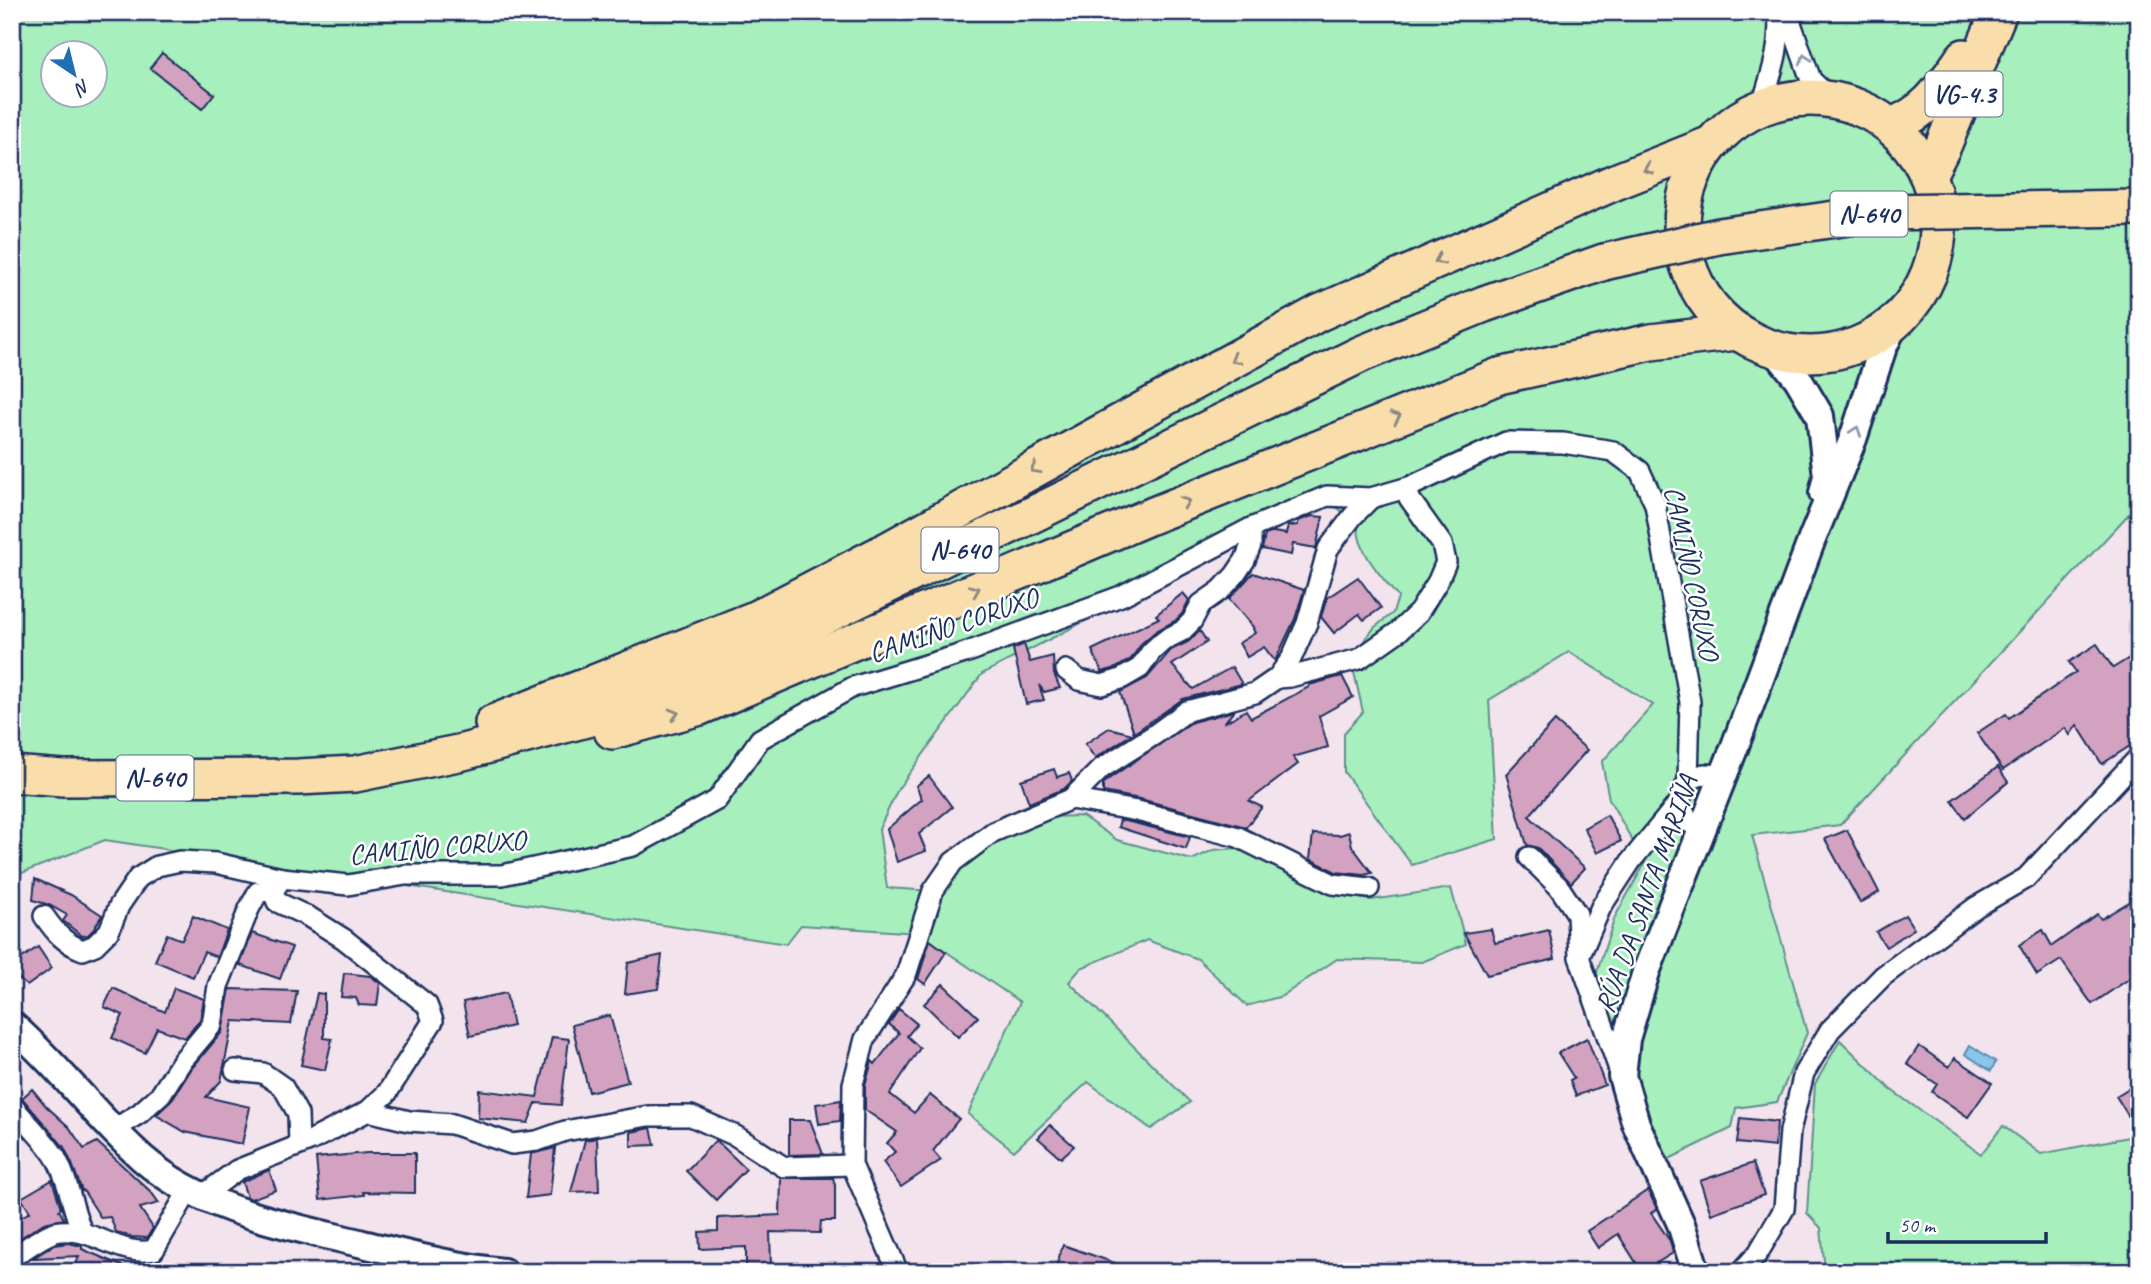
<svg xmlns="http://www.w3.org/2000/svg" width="2151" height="1284" viewBox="0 0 2151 1284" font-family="Caveat,sans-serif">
	<rect width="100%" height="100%" fill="#f2e3ec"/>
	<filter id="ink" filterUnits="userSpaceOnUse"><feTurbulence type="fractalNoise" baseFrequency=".0143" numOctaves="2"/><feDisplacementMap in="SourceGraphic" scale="14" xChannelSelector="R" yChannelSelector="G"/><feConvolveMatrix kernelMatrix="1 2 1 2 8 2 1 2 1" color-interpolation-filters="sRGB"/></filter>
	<g filter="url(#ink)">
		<g fill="#a7efbd" stroke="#618f8e" stroke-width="2" fill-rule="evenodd">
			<path d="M12,12H2139V503L1840,825L1752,835L1807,1033L1777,1102L1736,1108L1732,1128L1655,1166L1591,990L1615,917L1645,863L1609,799L1602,762L1653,705L1569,652L1489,700L1497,839L1412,865L1344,772V733L1363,712L1354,672L1366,638L1375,627L1393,613L1398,597C1382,577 1356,550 1358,524L1325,498L982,674L898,789L879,829L887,888L933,891L991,845L1048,817L1082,816L1117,840L1192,860L1213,850L1238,848L1332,894L1371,900L1451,888L1466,944L1422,962L1337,959L1282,996L1247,1006L1198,959L1147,940L1081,968L1069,982L1190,1102L1151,1129L1088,1082L1014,1151L968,1114L1020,1002L919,933L801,925L786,944L105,840L12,877ZM52,52H94V94H52Z"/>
			<path d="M1840,1040L1890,1089L1981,1154L2003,1126L2041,1154L2139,1135V1272H1825L1821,1228L1807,1213L1815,1084Z"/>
		</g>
		<path fill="#8ac6ea" stroke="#5e8ab2" stroke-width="2" d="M1970,1045L1996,1062L1991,1071L1965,1054Z"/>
		<g fill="#d2a2c0" stroke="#1b2f5e" stroke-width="2">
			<path d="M162,53L214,94L202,109L150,68Z"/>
			<path d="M1312,516L1323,517L1316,548L1293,544L1291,555L1262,549L1265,535L1274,532L1286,534L1288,526L1298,525V521Z"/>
			<path d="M1253,573L1304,590L1295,619L1275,661L1264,647L1247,657L1239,643L1255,633L1253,629L1254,628L1229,599Z"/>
			<path d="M1358,577L1381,608L1364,620L1359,614L1334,633L1321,617L1327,598Z"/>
			<path d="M1183,593L1189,600L1182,614L1175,621L1156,631L1142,643L1131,659L1116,668L1102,672L1092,650L1159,618L1156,615Z"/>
			<path d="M1200,631L1207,642L1172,665L1193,689L1232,667L1242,684L1183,699L1134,733L1120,692L1147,678L1171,650L1188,642Z"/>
			<path d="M1024,644L1030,662L1053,656L1054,674L1060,688L1044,692L1039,685L1044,700L1026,704L1013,649Z"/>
			<path d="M2097,644L2113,668L2139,652V740L2102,764L2077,725L2070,735L2065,728L2003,770L1977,733L2006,714L2009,718L2076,672L2069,662Z"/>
			<path d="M1342,676L1353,697L1319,716L1328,747L1293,757L1298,764L1249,801L1262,807L1246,827L1140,799L1103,792V784L1110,778L1192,722L1234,711L1224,723L1246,710L1251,718L1309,687V685Z"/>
			<path d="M1555,721L1587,750L1529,816L1585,868L1571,883L1538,848L1527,845L1506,774Z"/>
			<path d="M1109,728L1132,734L1095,758L1085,744Z"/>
			<path d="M1998,767L2008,782L1965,818L1952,800Z"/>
			<path d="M1054,769L1057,777L1069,773L1072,781L1064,789L1029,803L1021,780Z"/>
			<path d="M929,776L952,807L919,834L926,851L897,862L887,829L922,799L916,786Z"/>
			<path d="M1607,815L1621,841L1597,853L1584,828Z"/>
			<path d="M1120,820L1134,823L1190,837L1186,849L1118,827Z"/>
			<path d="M1847,830L1879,892L1860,903L1825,839Z"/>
			<path d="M1349,832L1352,846L1372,873L1364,875L1336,872L1310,859L1313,834L1340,835Z"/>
			<path d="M35,879L71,895L102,915L94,929L88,935L82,936L63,921L67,915L49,905L33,900Z"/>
			<path d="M2139,896V972L2092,1004L2061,960L2037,975L2019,945L2043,930L2052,946L2097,914L2101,919Z"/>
			<path d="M1905,915L1914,929L1886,947L1876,932Z"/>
			<path d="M193,916L227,930L217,957L204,952L193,977L155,961L167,934L182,940Z"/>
			<path d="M1491,929L1495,943L1549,930L1555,959L1487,975L1464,933Z"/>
			<path d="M252,933L292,947L280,979L240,965Z"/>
			<path d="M930,940L946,952L925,984L918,979Z"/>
			<path d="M38,947L52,968L27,986L12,973V965Z"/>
			<path d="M662,955L658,989L625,994L628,963Z"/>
			<path d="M344,973L370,976L380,983L377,1006L359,1005L356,998L341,997Z"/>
			<path d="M943,984L978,1017L958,1037L924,1004Z"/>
			<path d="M113,988L165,1012L174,988L204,999L200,1020L185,1038L157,1028L145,1053L112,1038L123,1015L104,1007Z"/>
			<path d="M230,989L297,991L291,1024L233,1021L221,1081L206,1097L250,1107L242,1144L185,1132L156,1115L171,1101L192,1068L222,1032Z"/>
			<path d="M317,993L324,994V1038L332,1039L325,1070L301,1065Z"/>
			<path d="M506,993L513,1026L470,1036L463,1002Z"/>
			<path d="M899,1009L917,1024L907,1036L920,1048L890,1094L914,1113L930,1095L959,1119L933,1151L941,1160L901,1187L883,1162L895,1152L887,1143L897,1132L865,1110V1086L872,1061L875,1064L899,1033L889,1024Z"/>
			<path d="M610,1015L628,1082L589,1092L572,1025Z"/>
			<path d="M552,1037L569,1039L561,1105L536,1103L528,1123L478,1118L479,1090L537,1097Z"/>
			<path d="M1587,1038L1605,1085L1576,1096L1570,1080L1574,1078L1558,1053Z"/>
			<path d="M1919,1046L1949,1067L1955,1058L1992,1083L1968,1117L1932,1092L1937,1084L1907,1064Z"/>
			<path d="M2139,1082V1133L2116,1096Z"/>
			<path d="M32,1089L46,1106L69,1127L84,1149L97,1142L151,1192L159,1203L140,1208L153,1228L147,1238L132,1237L116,1232L110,1217L101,1218L83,1190L82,1191L72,1164L64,1147L22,1098Z"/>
			<path d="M841,1100L840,1121L819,1124L816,1104Z"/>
			<path d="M1740,1118L1777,1122L1775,1147L1737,1143Z"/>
			<path d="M789,1120H810L823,1154L789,1155Z"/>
			<path d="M1050,1125L1074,1146L1061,1158L1038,1138Z"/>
			<path d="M651,1128L655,1145L631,1146V1132Z"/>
			<path d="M597,1138L599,1191L571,1192L585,1140Z"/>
			<path d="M716,1140L746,1169L716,1200L686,1171Z"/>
			<path d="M555,1148L550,1195L526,1198L531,1154Z"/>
			<path d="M367,1153H415V1193L363,1192L364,1195L320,1200L316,1158Z"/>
			<path d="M1753,1163L1764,1195L1711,1214L1700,1181Z"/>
			<path d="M269,1170L276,1190L251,1199L247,1197L242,1182Z"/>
			<path d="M781,1178H833L835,1185V1221H821L820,1233L770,1232L771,1266L746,1268V1247L700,1249L699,1232L718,1231V1218L780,1215Z"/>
			<path d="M52,1180L61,1208L59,1210L64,1219L44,1223L14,1242L12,1222L30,1212L21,1198Z"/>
			<path d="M1648,1190L1657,1209L1651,1213L1670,1241L1673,1253L1642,1272L1618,1234L1598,1248L1587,1231Z"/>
			<path d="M68,1243L82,1246V1249L136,1272H73L79,1256L33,1258L54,1245Z"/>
			<path d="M1063,1245L1132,1269V1272H1054Z"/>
		</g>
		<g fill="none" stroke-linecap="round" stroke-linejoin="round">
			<g stroke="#1b2f5e" stroke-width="24">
				<g id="street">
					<path d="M1787,12L1811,80L1832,100"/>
					<path d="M1761,108C1771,74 1782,48 1778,12"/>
					<path d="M1066,670L1079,680L1102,685L1121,679L1140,668L1151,652L1164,640L1182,631L1192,621L1201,604L1221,590L1235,575L1245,560L1251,545V528"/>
					<path d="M1277,678L1290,677L1359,659L1399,631L1419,612L1438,581L1446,562L1442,544L1409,498V487"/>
					<path d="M1071,799L1102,768L1154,735L1187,711L1255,693L1277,678L1291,659L1307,623L1328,549L1353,516L1371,498"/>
					<path d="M1703,830L1690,823L1679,802L1688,780L1704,774L1724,775"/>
					<path d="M1529,857L1559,887L1577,914L1579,957L1620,1072"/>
					<path d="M44,916C55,932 64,943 83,950L95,945L109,931L119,906L138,878L157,866L180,861L216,863L282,878L348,885L405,875H502L633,846L717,800L760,739L853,687L965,653L1121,596L1251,528L1327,496L1371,498L1409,487L1506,442L1563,443L1613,451L1640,471L1655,504L1690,702L1688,780"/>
					<path d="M1581,953L1601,907L1631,861L1679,802"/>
					<path d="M235,1070L263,1073L283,1087L298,1114L299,1145"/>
					<path d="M12,1105C24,1121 49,1144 57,1160C69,1182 72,1208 82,1232"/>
					<path d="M368,1111L409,1121L452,1124L512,1144L537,1141L565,1131L648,1116H691L736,1136L784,1167L852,1165"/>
					<path d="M113,1130L140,1113L161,1094L182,1061L212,1025L218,986L249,909L258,892L273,891"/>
					<path d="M202,1196L237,1170L312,1140L368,1111L387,1093L433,1021L427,1005L344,939L309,917L277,902L273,891L282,878"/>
					<path d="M12,1257C25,1250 41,1236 55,1232C90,1224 120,1258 154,1250L189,1190"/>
					<path d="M898,1272L852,1165L853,1084L865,1039L906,975L933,891L953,862L993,832L1071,799L1137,811L1238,837L1333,884L1369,888"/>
					<path d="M1741,1272L1758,1253L1784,1209L1790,1131L1804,1073L1830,1030L1883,976L1976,907L2026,878L2139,757"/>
				</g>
			</g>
			<g stroke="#1b2f5e" stroke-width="32">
				<g id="secondary">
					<path d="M1774,349L1798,379L1820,416L1827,476L1823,493"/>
					<path d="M12,1025C59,1066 96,1117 142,1158C203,1211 287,1225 363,1244C409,1255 455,1267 503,1272"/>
					<path d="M1696,1272L1681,1224L1636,1124L1622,1076L1626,1039L1646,972L1735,746L1812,539L1853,439L1883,347L1895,323"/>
				</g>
			</g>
			<g stroke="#1b2f5e" stroke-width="40">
				<g id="highway">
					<circle cx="1810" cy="226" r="128"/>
					<path d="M1891,126C1928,112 1942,88 1964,57"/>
					<path d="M1928,175L1943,146L1999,12"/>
					<path d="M493,723L755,619L884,552L1319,313L1615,182L1711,144"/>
					<path d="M612,731L700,707L1146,518L1499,376L1651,342L1737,332"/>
					<path d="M12,774L63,778L298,777L355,774L463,752L605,714L745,655L1361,354L1484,304L1604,262"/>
				</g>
			</g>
			<use href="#street" stroke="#fff" stroke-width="19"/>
			<use href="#secondary" stroke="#fff" stroke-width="26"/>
			<use href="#highway" stroke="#f9deab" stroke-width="35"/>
			<g stroke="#1b2f5e" stroke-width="40" stroke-linecap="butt">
				<path id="highway-bridge" d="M1604,262L1719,236L1883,212L2139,208"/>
			</g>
			<use href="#highway-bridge" stroke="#f9deab" stroke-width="35"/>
		</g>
		<defs><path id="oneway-chevron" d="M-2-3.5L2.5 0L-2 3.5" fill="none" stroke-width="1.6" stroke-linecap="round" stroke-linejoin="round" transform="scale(1.75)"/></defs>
		<g stroke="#8d97ae">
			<use href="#oneway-chevron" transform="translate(1805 59) rotate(-109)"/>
			<use href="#oneway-chevron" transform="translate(1856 431) rotate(-71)"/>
		</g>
		<g stroke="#8a8684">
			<use href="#oneway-chevron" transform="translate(1648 169) rotate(159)"/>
			<use href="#oneway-chevron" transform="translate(1439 260) rotate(156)"/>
			<use href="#oneway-chevron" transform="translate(1235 359) rotate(151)"/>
			<use href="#oneway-chevron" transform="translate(1396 417) rotate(-22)"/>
			<use href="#oneway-chevron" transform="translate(1035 469) rotate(151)"/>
			<use href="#oneway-chevron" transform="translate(1185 502) rotate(-22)"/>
			<use href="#oneway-chevron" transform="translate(975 590) rotate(-23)"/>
			<use href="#oneway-chevron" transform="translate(674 714) rotate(-15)"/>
		</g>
	</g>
	<g text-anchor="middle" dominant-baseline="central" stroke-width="5" stroke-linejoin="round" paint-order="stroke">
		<g fill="#fff" stroke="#5f6d8e" stroke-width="2">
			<rect x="1925.5" y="71.5" width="77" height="45" rx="5"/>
			<rect x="1830.5" y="191.5" width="77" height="45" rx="5"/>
			<rect x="921.5" y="527.5" width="77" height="45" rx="5"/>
			<rect x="116.5" y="755.5" width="77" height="45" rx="5"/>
		</g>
		<g font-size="26" font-weight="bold" fill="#1b2f5e">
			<text x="1964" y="94">VG-4.3</text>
			<text x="1869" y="214">N-640</text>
			<text x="960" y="550">N-640</text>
			<text x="155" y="778">N-640</text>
		</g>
		<g font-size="28" fill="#1b2f5e" stroke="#fff">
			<text transform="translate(1692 573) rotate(78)">CAMIÑO CORUXO</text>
			<text transform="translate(953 625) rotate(-19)">CAMIÑO CORUXO</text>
			<text transform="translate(437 847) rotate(-5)">CAMIÑO CORUXO</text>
			<text transform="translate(1646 894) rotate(-70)">RÚA DA SANTA MARIÑA</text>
		</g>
	</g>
	<rect width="2151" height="1284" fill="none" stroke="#fff" stroke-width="42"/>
	<rect x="21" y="21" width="2109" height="1242" fill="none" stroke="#1b2f5e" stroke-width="2.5" filter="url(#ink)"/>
	<g transform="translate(74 74) rotate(145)"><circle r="33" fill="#ffffff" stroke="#a4acbf" stroke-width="2"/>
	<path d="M0-5L12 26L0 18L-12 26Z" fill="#1f6fb2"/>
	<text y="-10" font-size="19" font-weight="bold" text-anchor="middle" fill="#1b2f5e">N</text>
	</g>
	<path d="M1888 1232v10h158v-10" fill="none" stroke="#1b2f5e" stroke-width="3.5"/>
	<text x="1899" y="1232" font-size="21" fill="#1b2f5e" stroke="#ffffff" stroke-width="5" paint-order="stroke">50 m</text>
</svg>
